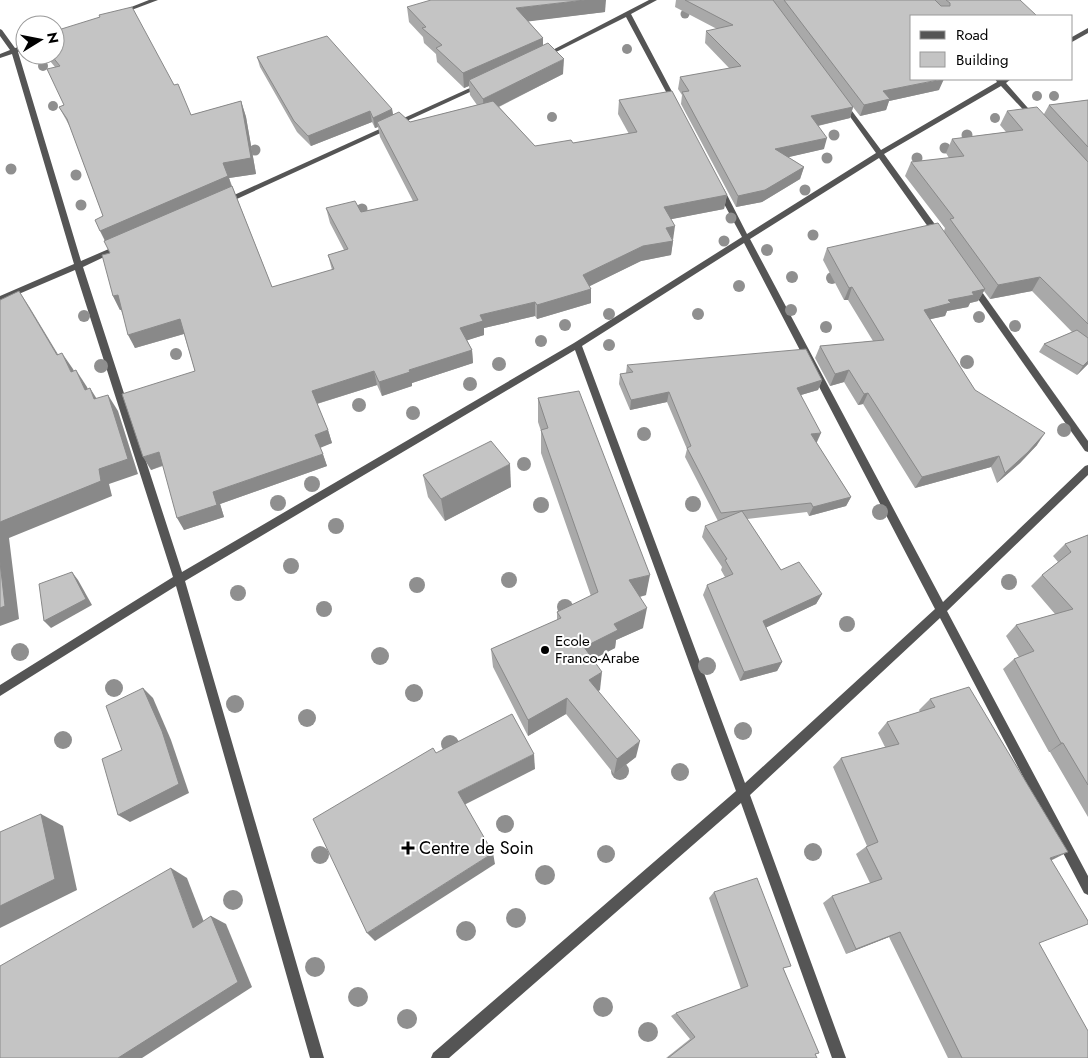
<svg xmlns="http://www.w3.org/2000/svg" width="1088" height="1058" viewBox="0 0 1088 1058" font-family="Jost,sans-serif">
	<rect width="100%" height="100%" fill="#fff"/>
	<g fill="none" stroke-linecap="round" stroke-linejoin="round">
		<g fill="#555" fill-rule="evenodd">
			<path d="M149,0H158L121,14L116,13Z"/>
			<path d="M649,0H657L631,14L678,103L677,104L672,103L626,17L546,57L541,56Z"/>
			<path d="M1088,28V33L1072,42V37Z"/>
			<path d="M0,29L2,30L15,48L25,45V49L18,52L81,261L118,245H124L125,247L83,267L182,572L574,343L742,237L716,189L717,187H720L724,189L747,234L876,153L841,104L842,103H846L881,150L997,82L995,79H1011L1006,83L1035,116V118H1031L1001,86L884,154L942,234V238H936L879,158L750,239L943,602L1085,466L1088,465V475L947,611L1088,876V895L1084,893L940,618L750,795L846,1058H832L741,803L449,1058H431L433,1053L736,791L575,350L185,581L324,1058H310L176,586L0,696V685L173,577L75,270L0,302V296L74,264L12,54L0,58V54L10,50L0,36ZM744,243L935,609L745,783L582,346Z"/>
			<path d="M481,83L483,84V86L228,203H225L221,201Z"/>
			<path d="M974,284L977,285L1088,441V452L1085,451L971,289V285Z"/>
		</g>
	</g>
	<g fill="#8f8f8f">
		<circle cx="685" cy="14" r="4.5"/>
		<circle cx="627" cy="49" r="5"/>
		<circle cx="43" cy="66" r="5"/>
		<circle cx="1037" cy="96" r="5"/>
		<circle cx="1054" cy="96" r="5"/>
		<circle cx="53" cy="106" r="5"/>
		<circle cx="552" cy="117" r="5"/>
		<circle cx="995" cy="118" r="5"/>
		<circle cx="834" cy="135" r="5.5"/>
		<circle cx="967" cy="135" r="5.5"/>
		<circle cx="945" cy="148" r="5.5"/>
		<circle cx="255" cy="150" r="5.5"/>
		<circle cx="827" cy="158" r="5.5"/>
		<circle cx="917" cy="158" r="5.5"/>
		<circle cx="11" cy="169" r="5.5"/>
		<circle cx="76" cy="175" r="5.5"/>
		<circle cx="805" cy="190" r="5.5"/>
		<circle cx="81" cy="205" r="5.5"/>
		<circle cx="362" cy="209" r="5.5"/>
		<circle cx="731" cy="218" r="5.5"/>
		<circle cx="813" cy="235" r="5.5"/>
		<circle cx="724" cy="241" r="5.5"/>
		<circle cx="767" cy="250" r="6"/>
		<circle cx="792" cy="277" r="6"/>
		<circle cx="832" cy="278" r="6"/>
		<circle cx="739" cy="286" r="6"/>
		<circle cx="791" cy="310" r="6"/>
		<circle cx="609" cy="314" r="6"/>
		<circle cx="698" cy="314" r="6"/>
		<circle cx="84" cy="316" r="6"/>
		<circle cx="979" cy="317" r="6"/>
		<circle cx="565" cy="325" r="6"/>
		<circle cx="1015" cy="326" r="6"/>
		<circle cx="826" cy="327" r="6"/>
		<circle cx="541" cy="341" r="6"/>
		<circle cx="609" cy="345" r="6"/>
		<circle cx="176" cy="354" r="6"/>
		<circle cx="967" cy="362" r="7"/>
		<circle cx="499" cy="364" r="7"/>
		<circle cx="101" cy="366" r="7"/>
		<circle cx="470" cy="384" r="7"/>
		<circle cx="359" cy="405" r="7"/>
		<circle cx="413" cy="413" r="7"/>
		<circle cx="1064" cy="430" r="7"/>
		<circle cx="644" cy="434" r="7"/>
		<circle cx="524" cy="464" r="7"/>
		<circle cx="312" cy="484" r="8"/>
		<circle cx="278" cy="503" r="8"/>
		<circle cx="693" cy="504" r="8"/>
		<circle cx="541" cy="505" r="8"/>
		<circle cx="880" cy="512" r="8"/>
		<circle cx="336" cy="526" r="8"/>
		<circle cx="291" cy="566" r="8"/>
		<circle cx="509" cy="580" r="8"/>
		<circle cx="1009" cy="582" r="8"/>
		<circle cx="417" cy="585" r="8"/>
		<circle cx="238" cy="593" r="8"/>
		<circle cx="565" cy="607" r="8"/>
		<circle cx="324" cy="609" r="8"/>
		<circle cx="847" cy="624" r="8"/>
		<circle cx="20" cy="652" r="9"/>
		<circle cx="380" cy="656" r="9"/>
		<circle cx="707" cy="666" r="9"/>
		<circle cx="114" cy="688" r="9"/>
		<circle cx="414" cy="693" r="9"/>
		<circle cx="235" cy="704" r="9"/>
		<circle cx="307" cy="718" r="9"/>
		<circle cx="743" cy="731" r="9"/>
		<circle cx="63" cy="740" r="9"/>
		<circle cx="450" cy="744" r="9"/>
		<circle cx="620" cy="771" r="9"/>
		<circle cx="680" cy="772" r="9"/>
		<circle cx="505" cy="824" r="9"/>
		<circle cx="813" cy="852" r="9"/>
		<circle cx="606" cy="854" r="9"/>
		<circle cx="320" cy="855" r="9"/>
		<circle cx="545" cy="875" r="10"/>
		<circle cx="233" cy="900" r="10"/>
		<circle cx="516" cy="918" r="10"/>
		<circle cx="466" cy="931" r="10"/>
		<circle cx="315" cy="967" r="10"/>
		<circle cx="358" cy="997" r="10"/>
		<circle cx="603" cy="1007" r="10"/>
		<circle cx="407" cy="1019" r="10"/>
		<circle cx="648" cy="1032" r="10"/>
	</g>
	<g fill="#a9a9a9">
		<path d="M676,0H1020L912,16V79L939,90L889,101L886,110L860,116L853,107L850,118L818,126L824,149L788,157L804,167L800,179L762,202L736,207L681,104L682,95L678,89L680,77L730,69L705,43L706,31L717,29L675,7Z"/>
		<path d="M407,7L605,12L528,21L543,38V45L563,74L499,107L535,146L573,143L629,134L618,114L619,100L727,195L724,209L671,219L673,241L671,255L641,261L589,286L591,303L537,319L535,316L484,328V335L467,340L472,350L473,363L412,383V386L382,396L377,385L317,404L328,430L332,443L320,447L327,466L220,504L224,517L184,530L163,466L151,470L195,371L184,334L135,348L121,310H120L113,296L110,253L105,241L103,216L70,127L59,107L64,105L55,67L45,55H55L191,115L241,101L246,117L256,174L229,178L272,287L332,270L328,255L344,250L330,223L326,208L361,212L413,201L380,137L378,127L375,128L372,122L311,146L297,132L260,67L257,57L392,109L393,115L410,122L477,105L470,95L469,86L464,88L437,62L436,54L424,43L423,37L409,22Z"/>
		<path d="M1088,100V364L1077,375L1039,352L1044,344L1072,332L1032,291L990,299L984,291L978,301L970,303L968,307L947,311L945,316L930,319L975,390L1037,445L1020,463L997,483L991,467L915,488L863,404L858,405L844,382L830,386L815,358L820,346L873,341L848,300H844L823,260L827,248L944,231L945,228L905,176L911,162L949,158L946,153L952,139L1006,132L1000,125L1007,111L1044,114L1049,105Z"/>
		<path d="M627,365L822,380L818,390L801,395L817,442H816L851,497L846,506L809,516L807,512L747,519L781,570L822,594L816,604L766,627L782,662L777,671L740,681L703,595L707,585L725,577L721,570L722,567L702,537L705,526L718,521L685,457L687,449L667,402L630,410L619,384L620,374L626,373Z"/>
		<path d="M538,398L646,595L640,597L643,628L616,640L615,648L593,659L600,690L598,691L636,757L614,774L566,714L528,736L493,667L491,649L557,620V612L591,596L541,453V431L538,422Z"/>
		<path d="M423,475L511,487L445,521L428,497Z"/>
		<path d="M1088,535V817L1050,752H1049L1003,669L1014,659L1019,657L1006,636L1016,625L1055,614L1031,586L1042,575L1058,562L1053,556L1065,544Z"/>
		<path d="M930,699L1051,860L1039,943L1088,1058H948L889,937L846,954L823,903L832,896L870,883L856,854L867,846L833,767L841,758L885,747L878,733L887,722L920,712L919,710Z"/>
		<path d="M714,892L784,970L817,1058H666L690,1039L671,1016L676,1013L741,989L709,898Z"/>
	</g>
	<g fill="#898989">
		<path d="M585,0H606L605,12L516,23V8Z"/>
		<path d="M543,38V52L469,80V86L464,88L463,73Z"/>
		<path d="M564,59L563,74L484,114L483,99Z"/>
		<path d="M944,79L939,90L889,101L886,110L860,116L864,105L883,91Z"/>
		<path d="M241,101L246,117L256,174L229,178L233,192L108,247L100,231L223,163Z"/>
		<path d="M853,107L850,118L808,128L811,116Z"/>
		<path d="M392,109L394,120L377,122L378,127L375,128L373,118Z"/>
		<path d="M370,111L372,122L311,146L308,136Z"/>
		<path d="M827,138L824,149L772,161L775,149Z"/>
		<path d="M804,167L800,179L762,202L736,207L738,196Z"/>
		<path d="M727,195L724,209L662,221L664,207Z"/>
		<path d="M675,226L673,240L666,228Z"/>
		<path d="M673,241L671,255L641,261L582,290L583,275L643,246Z"/>
		<path d="M1040,277L1032,291L990,299L998,285Z"/>
		<path d="M852,287L848,300H844L849,288Z"/>
		<path d="M591,289V303L537,319V305Z"/>
		<path d="M985,289L978,301L970,303L968,307L947,311L945,316L918,322L924,310L948,300L972,292Z"/>
		<path d="M19,291L30,308L68,371L57,355Z"/>
		<path d="M118,295L125,309L120,310L113,296Z"/>
		<path d="M535,302V316L484,328V335L462,342L460,328L480,315Z"/>
		<path d="M180,319L187,333L135,348L128,335Z"/>
		<path d="M472,350L473,363L412,383V386L382,396L379,382L409,370Z"/>
		<path d="M62,353L73,369L82,388L71,372Z"/>
		<path d="M1088,361V364L1077,375L1083,366Z"/>
		<path d="M76,370L87,387L95,406L85,390Z"/>
		<path d="M849,370L844,382L830,386L835,374Z"/>
		<path d="M374,371L377,385L316,404L312,391Z"/>
		<path d="M822,380L818,390L794,397L797,388Z"/>
		<path d="M90,388L100,404L94,399Z"/>
		<path d="M669,392L667,402L630,410L631,400Z"/>
		<path d="M868,393L863,404L858,405L864,394Z"/>
		<path d="M108,395L118,411L138,474L109,484L112,496L9,538L19,619L0,626V522L99,469Z"/>
		<path d="M328,430L332,443L320,448L315,435Z"/>
		<path d="M821,433L817,442L808,444L811,434Z"/>
		<path d="M1045,433L1037,445L1020,463L997,483L1005,473Z"/>
		<path d="M159,452L166,464L151,470L143,457Z"/>
		<path d="M323,454L327,466L220,504L224,517L184,530L177,518L213,492Z"/>
		<path d="M999,456L991,467L915,488L922,477Z"/>
		<path d="M510,464L511,487L445,521L441,499Z"/>
		<path d="M851,497L846,506L809,516L813,507Z"/>
		<path d="M72,572L78,580L92,605L51,628L44,621Z"/>
		<path d="M650,575L646,595L626,600L629,580Z"/>
		<path d="M822,594L816,604L759,631L763,621Z"/>
		<path d="M647,608L643,628L616,640L615,648L582,665L584,647L614,624Z"/>
		<path d="M782,662L777,671L740,681L744,672Z"/>
		<path d="M602,672L600,690L587,697L589,680Z"/>
		<path d="M143,688L153,698L171,740L189,793L130,822L118,815Z"/>
		<path d="M567,698L566,714L528,736V720Z"/>
		<path d="M640,741L636,757L614,774L617,759Z"/>
		<path d="M1061,743H1063L1049,752Z"/>
		<path d="M534,754L535,769L462,806L458,792Z"/>
		<path d="M41,814L63,826L77,890L0,928V906Z"/>
		<path d="M1068,852L1052,860L1034,866L1050,858Z"/>
		<path d="M493,853L495,864L375,941L367,933Z"/>
		<path d="M171,868L187,878L209,935L193,928Z"/>
		<path d="M211,916L226,924L252,987L142,1058H118Z"/>
		<path d="M900,932L889,937L846,954L856,949Z"/>
	</g>
	<g fill="#c4c4c4" stroke="#898989">
		<path d="M431,0H585L516,8L543,38L463,73L436,48L442,45L422,28L426,27L407,7Z"/>
		<path d="M685,0H773L853,107L811,116L827,138L775,149L804,167L765,190L738,196L682,92L689,91L680,77L741,66L706,31L733,25Z"/>
		<path d="M784,0H935L941,6H950V3L946,0H1020L1037,16H912V79H943L883,91L890,99L864,105Z"/>
		<path d="M132,7L174,85L178,84L191,115L241,101L251,158L223,163L228,176L100,231L95,220L103,216L67,119L59,107L64,105L47,69L60,66L51,55H55V31L100,17L99,15Z"/>
		<path d="M327,36L392,109L373,118L370,111L308,136L294,121L257,57Z"/>
		<path d="M548,43L564,59L483,99L469,80Z"/>
		<path d="M672,91L727,195L664,207L675,226L666,228L673,241L643,246L583,275L591,289L537,305L535,302L480,315L483,321L460,328L472,350L409,370L410,372L379,382L374,371L312,391L328,430L315,435L323,454L213,492L217,505L177,518L159,452L143,457L122,394L195,371L180,319L128,335L118,295L113,296L102,255L110,253L104,241L232,186L272,287L334,269L328,255L348,249L326,208L355,201L361,212L418,200L377,122L399,112L410,122L493,101L535,146L571,140L573,143L637,132L619,100Z"/>
		<path d="M1088,100V147L1049,105Z"/>
		<path d="M1037,107L1088,162V324L1040,277L998,285L950,219L954,218L911,162L964,156L952,139L1023,130L1007,111Z"/>
		<path d="M938,223L985,289L972,292L974,295L948,300L951,303L924,310L975,390L1045,433L1028,452L1005,473L999,456L922,477L868,393L864,394L849,370L835,374L820,346L884,340L852,287L849,288L827,248Z"/>
		<path d="M19,291L57,355L62,353L71,372L76,370L85,390L90,388L94,399L108,395L128,459L99,469L101,481L0,522V300Z"/>
		<path d="M1077,330L1088,338V361L1083,366L1044,344Z"/>
		<path d="M806,349L822,380L797,388L821,433L811,434L851,497L813,507L811,503L721,513L687,448L691,446L669,392L631,400L620,374L633,372L627,365Z"/>
		<path d="M579,391L650,575L629,580L647,608L614,624L618,630L584,647L602,672L589,680L640,741L617,759L567,698L528,720L491,649L561,618L557,612L598,592L541,430L548,428L538,398Z"/>
		<path d="M491,441L510,464L441,499L423,475Z"/>
		<path d="M742,511L781,570L799,562L822,594L763,621L782,662L744,672L707,585L733,574L725,560L727,559L705,526Z"/>
		<path d="M1088,535V785L1063,743H1061L1014,659L1034,651L1016,625L1073,609L1042,575L1071,552L1065,544Z"/>
		<path d="M0,562L5,606L0,608Z"/>
		<path d="M72,572L86,599L44,621L39,584Z"/>
		<path d="M969,687L1068,852L1050,858L1088,921V924L1039,943L1088,1031V1058H962L900,932L856,949L832,896L882,879L866,847L878,842L841,758L899,744L887,722L935,707L930,699Z"/>
		<path d="M143,688L162,731L179,784L118,815L102,759L122,750L106,706Z"/>
		<path d="M512,714L534,754L458,792L493,853L367,933L313,819L433,748L436,753Z"/>
		<path d="M41,814L55,879L0,906V832Z"/>
		<path d="M171,868L193,928L211,916L238,982L118,1058H0V966Z"/>
		<path d="M757,878L791,966L783,968L819,1053L815,1054L817,1058H668L695,1037L676,1013L748,986L714,892Z"/>
	</g>
	<g fill="#000" stroke="#fff" stroke-width="2">
		<circle cx="545" cy="650" r="5"/>
		<path d="M405.5 840.5h5v5h5v5h-5v5h-5v-5h-5v-5h5z"/>
	</g>
	<g text-anchor="middle" dominant-baseline="central" stroke-width="4" stroke-linejoin="round" paint-order="stroke">
		<g font-size="15" fill="#000" stroke="#fff" text-anchor="start">
			<text x="555" y="641">Ecole<tspan x="555" dy="17">Franco-Arabe</tspan></text>
		</g>
		<g font-size="18" fill="#000" stroke="#fff" text-anchor="start">
			<text x="419" y="848">Centre de Soin</text>
		</g>
	</g>
	<rect x="910" y="15" width="162" height="65" fill="#ffffff" stroke="#999999"/>
	<rect x="920" y="31" width="25" height="8" fill="#555555" stroke="#999999"/>
	<text x="956" y="40" font-size="15" fill="#000000">Road</text>
	<rect x="920" y="52" width="25" height="15" fill="#c4c4c4" stroke="#999999"/>
	<text x="956" y="65" font-size="15" fill="#000000">Building</text>
	<g transform="translate(40 40) rotate(80)"><circle r="24" fill="#ffffff" stroke="#999999"/>
	<path d="M0-4L9 19L0 12L-9 19Z" fill="#000000"/>
	<text y="-8" font-size="14" font-weight="bold" text-anchor="middle" fill="#000000">N</text>
	</g>
</svg>
